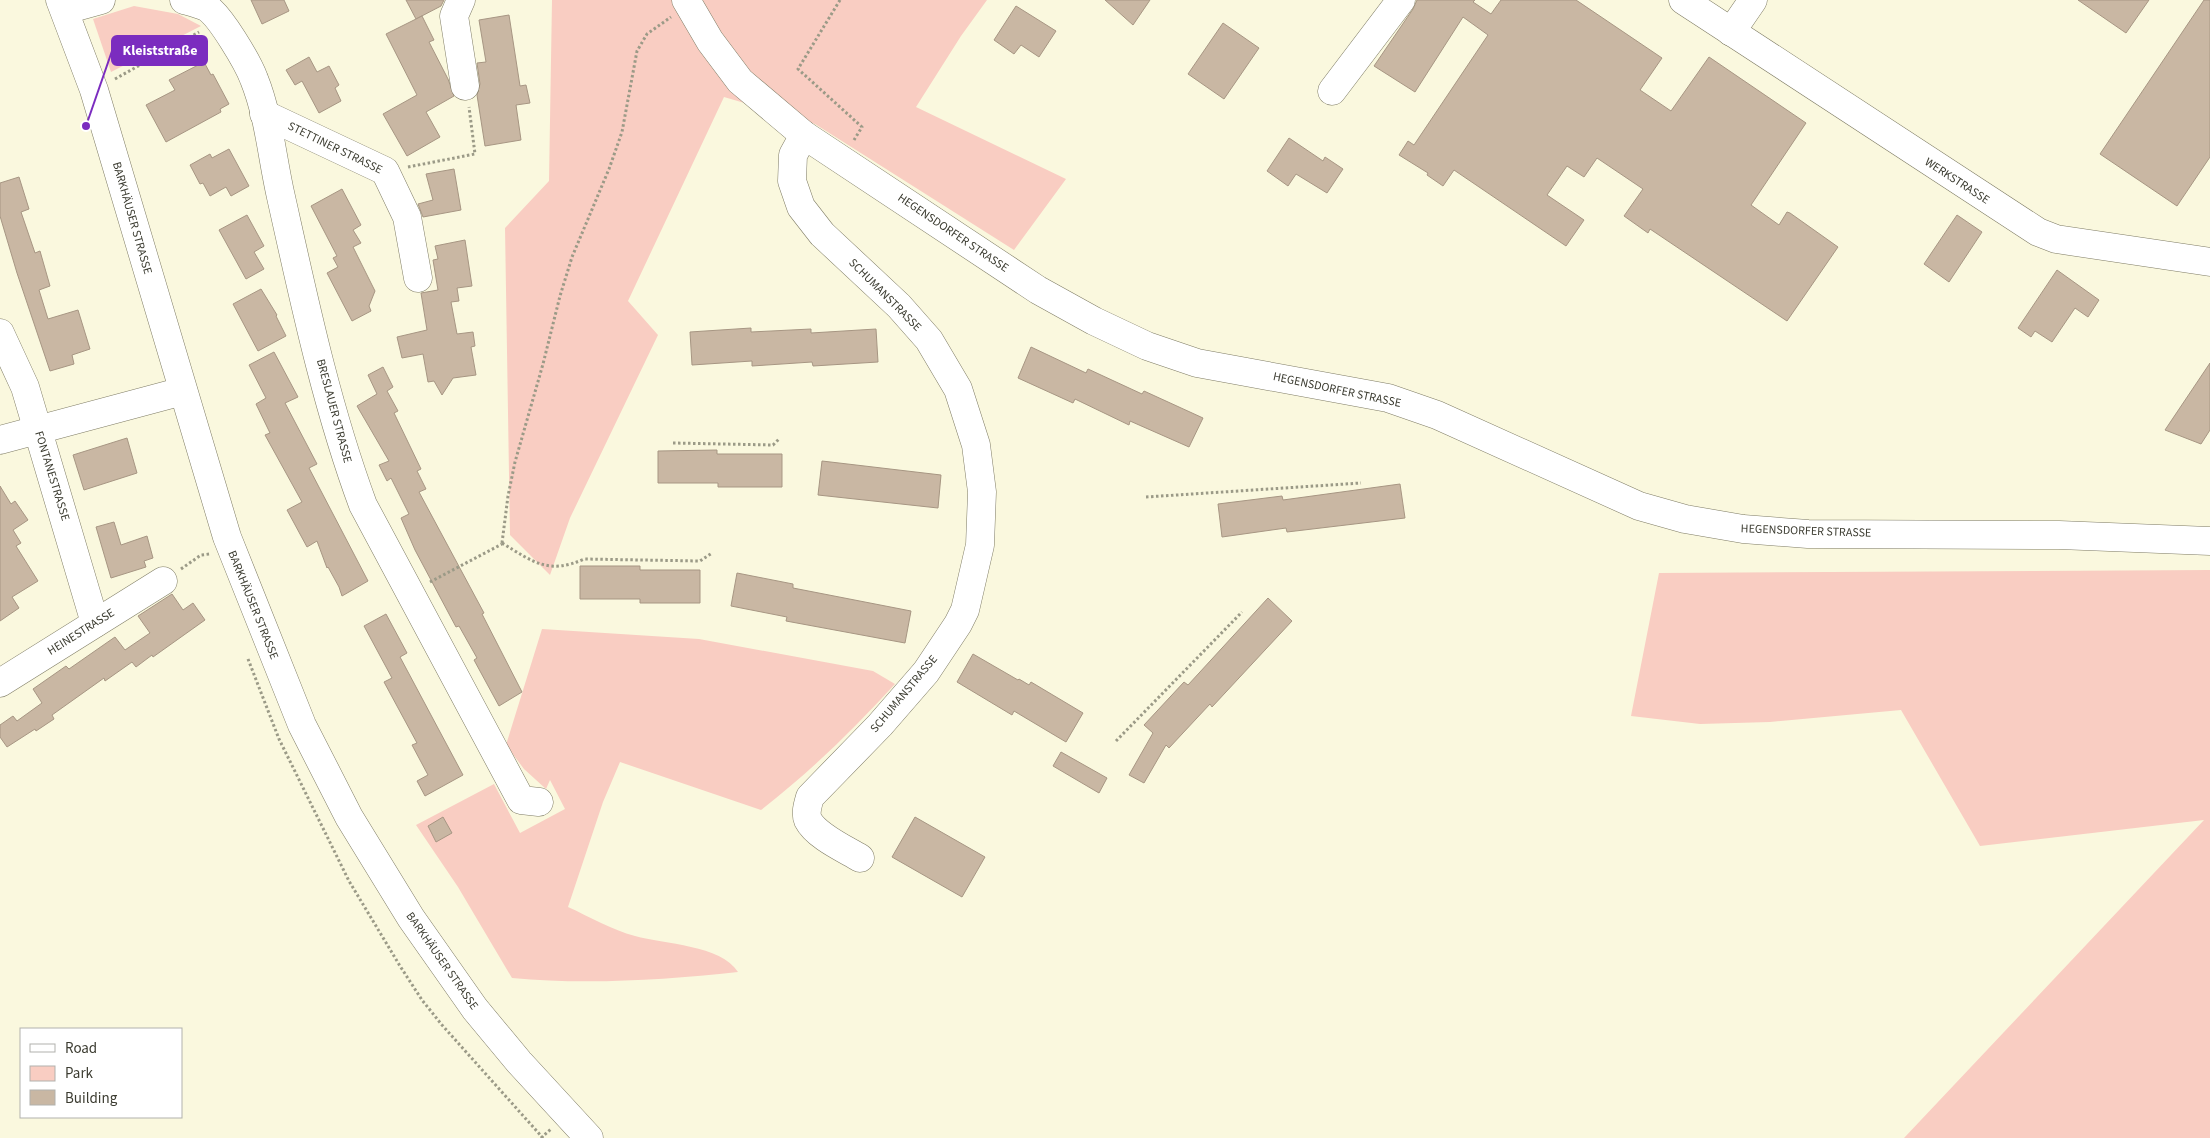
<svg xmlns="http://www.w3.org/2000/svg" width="2210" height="1138" viewBox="0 0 2210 1138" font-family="'Source Sans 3',sans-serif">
	<rect width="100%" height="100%" fill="#faf8de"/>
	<g fill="#f9cdc2">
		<path d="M552,0H987L961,36L916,107L1066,179L1014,250L815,124L724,97L628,301L658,335L570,518L550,575L510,535L505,228L549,181Z"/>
		<path d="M134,6L178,14L201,26L111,72L93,19Z"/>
		<path d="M2210,570V1138H1904L2204,820L1980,846L1901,710L1770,722L1700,724L1631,716L1659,573Z"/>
		<path d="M542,629L699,639L873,671L895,684C854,729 810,772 761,810L620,762L603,802L568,907C590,917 612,930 635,936C664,944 721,945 738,972C664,980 586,985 512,978L458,887L416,825L494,784L520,833L565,809L550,780L546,789L524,769L506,745Z"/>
	</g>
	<g fill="#c9b7a3" stroke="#a79683">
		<path d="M251,0H284L289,11L262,24Z"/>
		<path d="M406,0H444L441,6L416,19Z"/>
		<path d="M1105,0H1150L1133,25Z"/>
		<path d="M1417,0H1475L1473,2L1491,14L1501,0H1576L1662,58L1640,90L1671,111L1709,57L1806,123L1751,205L1779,225L1787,212L1790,213L1838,247L1787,321L1650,229L1648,233L1624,216L1643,189L1597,158L1584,177L1567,166L1547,195L1584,220L1566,246L1454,170L1443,186L1427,175L1428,173L1399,155L1408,141L1414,145L1488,35L1463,17L1415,92L1374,66L1413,9Z"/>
		<path d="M2078,0H2149L2126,33Z"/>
		<path d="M2204,0H2210V157L2177,206L2100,154Z"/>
		<path d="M1016,6L1056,31L1039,57L1021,45L1014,54L994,40Z"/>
		<path d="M509,15L520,86L526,85L530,103L516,105L521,140L485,146L477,95L480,84L477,63L486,62L479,20Z"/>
		<path d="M422,16L434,40L429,42L448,79L454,96L426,112L440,137L407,156L383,114L417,95L386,34Z"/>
		<path d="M1223,23L1259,48L1224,99L1188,74Z"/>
		<path d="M309,57L317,72L329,66L339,85L335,88L341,101L319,113L302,81L295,85L286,70Z"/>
		<path d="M204,62L211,75L213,74L229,104L220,109L221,112L166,142L146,105L175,90L169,80Z"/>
		<path d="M1289,138L1323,161L1325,157L1343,169L1327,193L1296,174L1288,186L1267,171Z"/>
		<path d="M229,149L249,186L231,196L226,187L210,196L203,183L200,184L190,165L210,154L212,158Z"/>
		<path d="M454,169L461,210L423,217L418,204L433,200L426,174Z"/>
		<path d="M19,177L29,209L21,212L35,253L40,251L50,286L39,290L48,319L78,310L90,349L72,355L74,364L50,371L17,273L0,216V183Z"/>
		<path d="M342,189L361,225L353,230L361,243L353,247L375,291L369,306L371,311L352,321L327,273L338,267L333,258L337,256L311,206Z"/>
		<path d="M247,215L264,246L254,252L264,269L246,279L219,230Z"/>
		<path d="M1957,215L1982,232L1949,282L1924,264Z"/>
		<path d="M465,240L472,286L457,288L459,301L451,302L457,334L473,332L475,346L471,347L476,375L453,378L442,395L434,381L428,382L423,354L402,358L397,337L427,330L421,293L438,290L433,260L438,259L435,246Z"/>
		<path d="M2057,270L2099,300L2088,317L2075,308L2052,342L2035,331L2031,337L2018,328Z"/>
		<path d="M261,289L277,315L276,316L286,336L258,351L233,304Z"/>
		<path d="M751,328V332L811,329V333L876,329L878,362L813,366L812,362L752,366V361L692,365L690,332Z"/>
		<path d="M1031,347L1086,373L1088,369L1142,394L1144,391L1203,418L1189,447L1130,421L1129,425L1075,399L1073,403L1018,378Z"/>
		<path d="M274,352L298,397L285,403L317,464L309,468L368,581L342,596L339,587L328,567L327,568L317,541L307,547L287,510L302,502L265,435L270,433L256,404L266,398L249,365Z"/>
		<path d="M2210,363V430L2201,444L2165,430Z"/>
		<path d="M383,367L393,387L387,391L398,411L394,413L421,469L417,471L426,489L419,492L484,613L482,614L522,692L499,706L474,660L477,658L459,626L456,627L415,550L401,518L409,514L391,478L387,481L379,465L389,461L357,406L377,394L368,375Z"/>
		<path d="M127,438L137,473L84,490L73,455Z"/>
		<path d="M717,450V454H782V487H718V483H658V451Z"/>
		<path d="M822,461L941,475L938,508L818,495Z"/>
		<path d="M1400,484L1405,518L1287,532L1286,528L1222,537L1218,504L1282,496L1283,500Z"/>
		<path d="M0,486L11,504L15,501L28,520L13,530L21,543L16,546L38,581L12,597L19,608L0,621Z"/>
		<path d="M114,522L121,545L147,536L153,558L144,561L146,567L111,578L96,527Z"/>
		<path d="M580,566H640V570H700V603H640V599H580Z"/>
		<path d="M737,573L793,584V588L911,611L905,643L786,621L787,617L731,606Z"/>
		<path d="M172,594L183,610L193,603L205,620L153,657L152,655L136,667L132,662L105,681L104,678L52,715L54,719L36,731L35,729L7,747L0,737V725L13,716L17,721L42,703L33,689L66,666L69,669L115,637L125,650L150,633L138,616Z"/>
		<path d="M1268,598L1292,621L1212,707L1210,704L1169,748L1166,745L1144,783L1129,775L1153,733L1144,725L1184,682L1188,685Z"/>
		<path d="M386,614L407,653L400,657L463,775L425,796L417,781L428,775L412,745L417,743L384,682L392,678L364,626Z"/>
		<path d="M973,654L1018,680L1019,679L1029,685L1031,682L1083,713L1066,742L1014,711L1012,715L957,682Z"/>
		<path d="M1061,752L1107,778L1099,793L1053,766Z"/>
		<path d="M443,817L452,833L436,842L428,826Z"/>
		<path d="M915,817L985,857L962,897L892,857Z"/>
	</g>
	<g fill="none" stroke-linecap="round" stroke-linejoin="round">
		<g stroke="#7f7c65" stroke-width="29">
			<g id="minor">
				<path d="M60,0L94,90L227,537L302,725L349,817L411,918L475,1009L519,1062L589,1138"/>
				<path d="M184,0C191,2 199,4 206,7C220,15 248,63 254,79C269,116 272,158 281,197C304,300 326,405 363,505L521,800L539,802"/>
				<path d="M461,0L454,16L465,86"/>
				<path d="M686,0L710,41L740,81L804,135L1038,290L1094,321L1147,346L1197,363L1388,398L1437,415L1639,506L1685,519L1743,529L1808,534L2059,535L2210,541"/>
				<path d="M1683,0L2038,232L2056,239L2210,262"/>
				<path d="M65,10L101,0"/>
				<path d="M1731,32L1753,0"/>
				<path d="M1332,91L1401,0"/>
				<path d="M264,114L385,171L407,217L418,278"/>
				<path d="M804,135L793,155L792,181L801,207L822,234L899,306L929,340L958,389L976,445L982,492L980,545L965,610L958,624L926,672L880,725L810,797C808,804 805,813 808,820C816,836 845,849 860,858"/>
				<path d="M0,333L25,387L95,623"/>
				<path d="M0,440L183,391"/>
				<path d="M0,683L163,581"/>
			</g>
		</g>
		<g stroke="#9b9a87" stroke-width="3" stroke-dasharray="2.5 2.5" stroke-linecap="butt">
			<path d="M840,0L798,69L862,127L854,140"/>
			<path d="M115,79L199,32"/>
			<path d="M408,167L475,154L469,107"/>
			<path d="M673,443L773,445L779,439"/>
			<path d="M1146,497L1361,483"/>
			<path d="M502,543L508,496L515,462L543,364L560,296L572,257L609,169L622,132L637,51L647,34L671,17"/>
			<path d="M502,543C533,562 549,575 584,559L700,561L712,553"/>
			<path d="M181,569L201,555L210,554"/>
			<path d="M430,582L502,544"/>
			<path d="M248,659L279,739L349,881L400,966L422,1000L442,1025L543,1138"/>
			<path d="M1116,741L1242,612"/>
			<path d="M541,1138L551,1129"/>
		</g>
		<use href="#minor" stroke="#fff" stroke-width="28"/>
	</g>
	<g text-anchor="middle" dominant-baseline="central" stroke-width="5" stroke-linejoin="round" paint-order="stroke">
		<g font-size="12" fill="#3c3c31" stroke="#fff">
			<text transform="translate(335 148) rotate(26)">STETTINER STRASSE</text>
			<text transform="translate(1957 181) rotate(33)">WERKSTRASSE</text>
			<text transform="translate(132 218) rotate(74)">BARKHÄUSER STRASSE</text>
			<text transform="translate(953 233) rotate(34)">HEGENSDORFER STRASSE</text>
			<text transform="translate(885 295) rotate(45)">SCHUMANSTRASSE</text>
			<text transform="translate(1337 390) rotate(12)">HEGENSDORFER STRASSE</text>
			<text transform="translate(334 411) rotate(75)">BRESLAUER STRASSE</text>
			<text transform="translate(52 476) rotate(73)">FONTANESTRASSE</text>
			<text transform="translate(1806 531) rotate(2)">HEGENSDORFER STRASSE</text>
			<text transform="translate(253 605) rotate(68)">BARKHÄUSER STRASSE</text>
			<text transform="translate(81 632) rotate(-32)">HEINESTRASSE</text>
			<text transform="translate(904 694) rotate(-50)">SCHUMANSTRASSE</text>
			<text transform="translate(442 961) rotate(55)">BARKHÄUSER STRASSE</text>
		</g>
	</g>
	<path fill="none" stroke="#7b2cbf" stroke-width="2" d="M86 126L112 51"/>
	<circle fill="#7b2cbf" stroke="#fff" stroke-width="2" cx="86" cy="126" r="5"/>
	<rect fill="#7b2cbf" stroke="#7b2cbf" stroke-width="2" x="112" y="36" width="95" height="29" rx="5"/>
	<g font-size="14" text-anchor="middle" font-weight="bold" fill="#fff">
		<text x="160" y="55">Kleiststraße</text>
	</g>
	<rect x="20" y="1028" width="162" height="90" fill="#ffffff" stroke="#b1b1ad"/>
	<rect x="30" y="1044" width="25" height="8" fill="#ffffff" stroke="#b1b1ad"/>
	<text x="65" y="1053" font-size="15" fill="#3c3c31">Road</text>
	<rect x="30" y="1066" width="25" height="15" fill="#f9cdc2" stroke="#b1b1ad"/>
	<text x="65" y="1078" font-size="15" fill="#3c3c31">Park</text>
	<rect x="30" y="1090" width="25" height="15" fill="#c9b7a3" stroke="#b1b1ad"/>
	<text x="65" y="1103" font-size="15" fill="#3c3c31">Building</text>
</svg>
